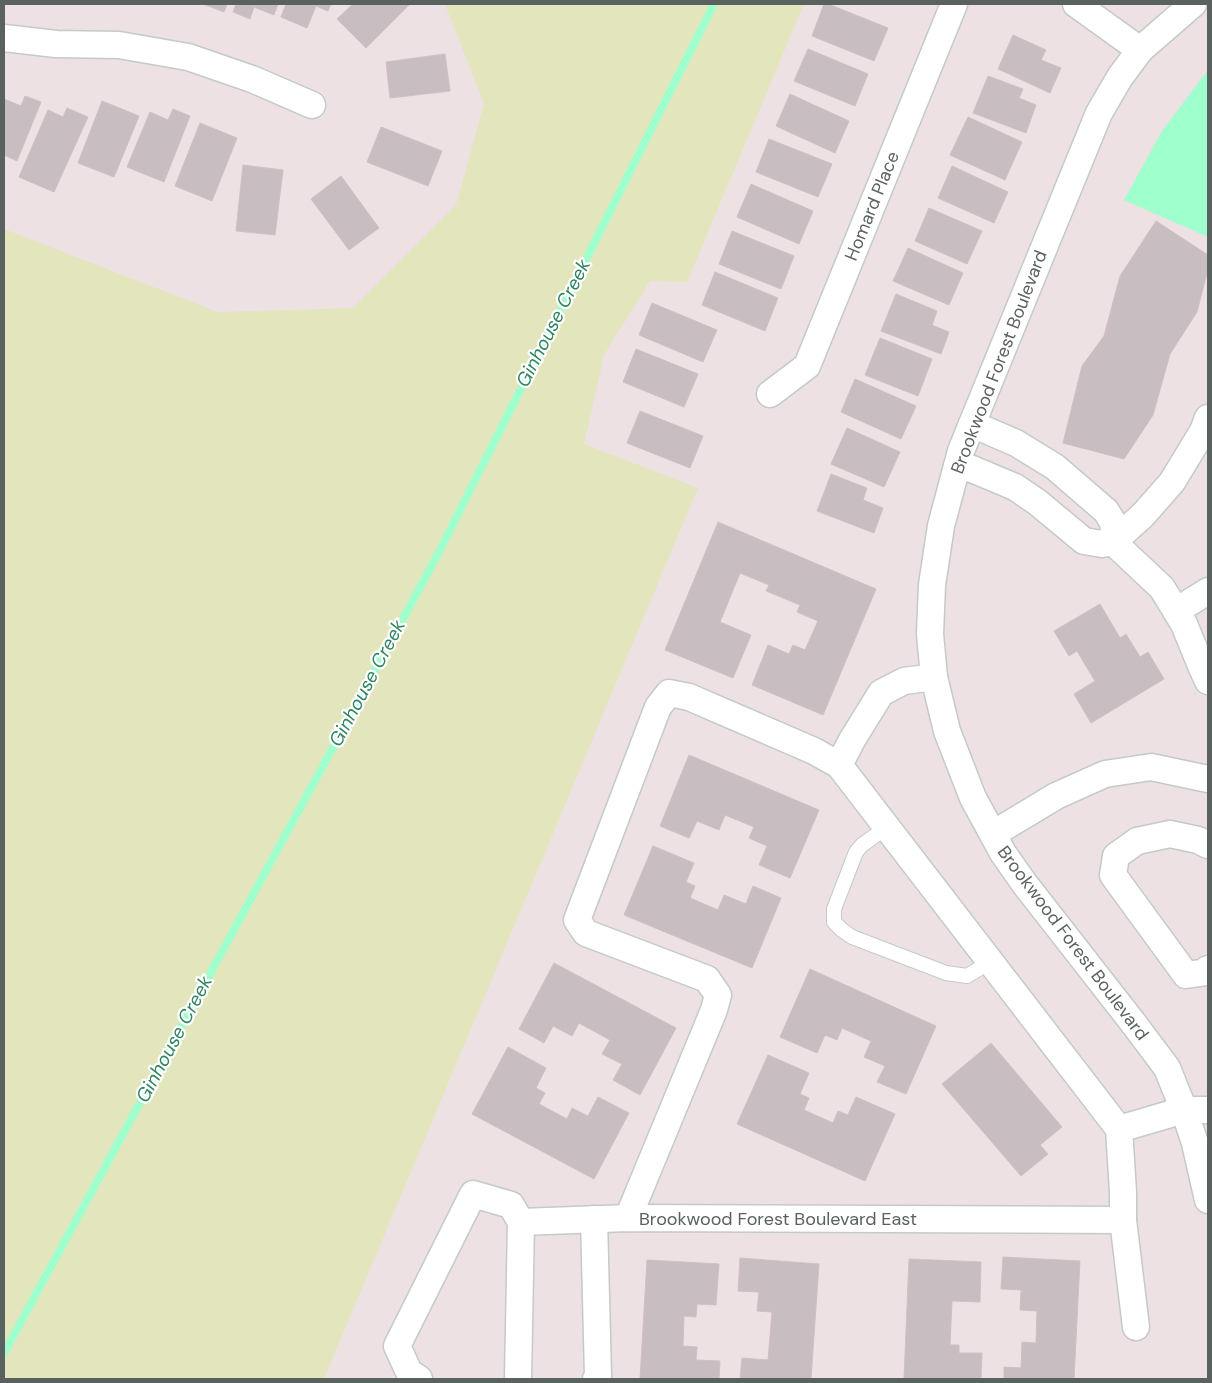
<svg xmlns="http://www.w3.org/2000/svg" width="1212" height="1383" viewBox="0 0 1212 1383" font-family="'DM Sans',sans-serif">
	<rect width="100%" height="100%" fill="#ede1e3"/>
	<path fill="#e3e5bd" d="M445,4H804L687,282L650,281L604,355L584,444L698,488L324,1379H4V229L218,312L353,308L456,205L484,104Z"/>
	<path fill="#9fffcd" d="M1208,70V237L1124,200L1162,131Z"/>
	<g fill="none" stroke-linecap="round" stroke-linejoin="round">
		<path stroke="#9fffcd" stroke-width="8" d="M4,1353L437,556L714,4"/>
	</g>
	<g fill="#c8bdc1" stroke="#d1bfc4">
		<path d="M203,4H227L224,12Z"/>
		<path d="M236,4H278L274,15L254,7L250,19L233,12Z"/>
		<path d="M286,4H331L328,11L316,6L307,28L281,17Z"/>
		<path d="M353,4H410L366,48L337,19Z"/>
		<path d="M824,4H828L888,28L874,61L812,36Z"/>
		<path d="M1013,35L1046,50L1041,60L1061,68L1050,93L998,69Z"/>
		<path d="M808,49L868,74L855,106L794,81Z"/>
		<path d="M445,54L450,91L390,98L386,62Z"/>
		<path d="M988,76L1023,89L1019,98L1036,105L1026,133L973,113Z"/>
		<path d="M790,94L849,121L835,153L776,126Z"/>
		<path d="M25,96L41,102L17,161L4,155V99L21,106Z"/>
		<path d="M102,101L139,116L114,177L78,163Z"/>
		<path d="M67,108L88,117L54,192L19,177L48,110L63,117Z"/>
		<path d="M173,109L190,116L164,182L127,167L150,112L168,120Z"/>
		<path d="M968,117L1022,142L1005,180L950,155Z"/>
		<path d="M200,123L237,138L212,201L175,186Z"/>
		<path d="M381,127L442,151L428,186L367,162Z"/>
		<path d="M769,139L832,164L818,197L756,172Z"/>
		<path d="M243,165L283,170L275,235L236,231Z"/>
		<path d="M952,166L1008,192L994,223L938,198Z"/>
		<path d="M341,176L379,228L349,250L311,199Z"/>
		<path d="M751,184L813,211L799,244L737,217Z"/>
		<path d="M929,208L982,231L967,264L915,241Z"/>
		<path d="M1156,221L1208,255V269L1197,312L1170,354L1153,415L1124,459L1063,443L1082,366L1104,336L1120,276Z"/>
		<path d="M732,231L794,256L781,289L719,264Z"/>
		<path d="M908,248L963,273L949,305L893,281Z"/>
		<path d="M715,272L778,298L765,331L702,305Z"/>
		<path d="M896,294L937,311L932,325L949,332L941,354L881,331Z"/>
		<path d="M652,303L717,330L703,362L639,335Z"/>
		<path d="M880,338L932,359L918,396L865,375Z"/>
		<path d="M636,349L698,374L684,407L623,382Z"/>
		<path d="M855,379L916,406L901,439L841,412Z"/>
		<path d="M640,411L703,436L690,468L627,443Z"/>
		<path d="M847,428L900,452L884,487L831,464Z"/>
		<path d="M831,474L867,488L863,500L883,508L874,533L817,511Z"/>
		<path d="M718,522L876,589L823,715L752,685L768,645L789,654L793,645L805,650L818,621L797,612L800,605L766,591L769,585L740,573L720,622L751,635L733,678L665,650Z"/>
		<path d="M1100,604L1120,638L1126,634L1140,657L1148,652L1164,679L1091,723L1074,694L1095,681L1077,651L1069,656L1054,631Z"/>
		<path d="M689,755L819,810L790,878L759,865L767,846L749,838L754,827L725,815L719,830L697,821L689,838L660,826Z"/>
		<path d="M653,846L694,863L686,882L695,886L690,898L718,910L724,895L746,904L753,886L781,898L752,968L624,915Z"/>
		<path d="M554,963L676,1028L640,1095L613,1080L622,1064L602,1054L610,1040L579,1023L572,1036L553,1026L544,1043L519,1029Z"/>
		<path d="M810,969L936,1026L906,1094L877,1082L885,1066L864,1057L871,1041L842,1028L837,1040L825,1035L817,1053L780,1037Z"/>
		<path d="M991,1043L1062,1127L1040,1145L1048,1154L1021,1176L942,1084Z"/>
		<path d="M508,1047L546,1068L536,1088L545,1093L539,1104L567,1119L572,1108L588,1116L598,1097L629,1113L594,1179L472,1114Z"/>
		<path d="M768,1055L809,1073L800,1094L809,1098L804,1110L833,1123L838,1111L848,1115L856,1097L895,1114L865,1181L737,1124Z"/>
		<path d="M1003,1257L1080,1261L1074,1379H1004V1367L1021,1368L1022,1342L1036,1343L1037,1311L1020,1310L1021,1290L1001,1289Z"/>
		<path d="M740,1258L819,1264L811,1379H740L742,1358L768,1360L772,1312L757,1311L759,1292L738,1291Z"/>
		<path d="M909,1259L981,1262L980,1302L952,1301L950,1345H959V1353H982L981,1379H904Z"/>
		<path d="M647,1260L719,1264L716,1305L697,1304L696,1317L684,1316L683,1346L697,1347L696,1360L720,1361L719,1379H640Z"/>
	</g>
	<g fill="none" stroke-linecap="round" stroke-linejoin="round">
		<g stroke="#c3cac8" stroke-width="16">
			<path id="lane" d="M887,827L862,845L856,852L834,909V922L842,930L852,937L946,973L967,976L990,962"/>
		</g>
		<g stroke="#c3cac8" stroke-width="29">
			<g id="street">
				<path d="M1076,4L1140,50"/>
				<path d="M1193,4L1140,50L1120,77L1099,113L961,451L941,526L932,585L930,634L934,677L947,731L973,798L1003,853L1024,883L1134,1024L1167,1068L1184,1110L1195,1143L1208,1200"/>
				<path d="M4,38L56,44L119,45L188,57L252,79L312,105"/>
				<path d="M770,394L807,366L954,4"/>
				<path d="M972,424L1016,443L1055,467L1106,511L1114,524L1113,542L1162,588L1184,624L1202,668L1208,681"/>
				<path d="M957,466L972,469L1015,487L1037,502L1084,541L1102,544L1113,542L1143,515L1172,482L1203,431L1208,418"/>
				<path d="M1176,611L1208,591"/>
				<path d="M839,765L852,740L881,693L904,681L934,677"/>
				<path d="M993,834L1056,796L1105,774L1151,767L1208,779"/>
				<path d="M1208,845L1198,840L1170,834L1137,841L1116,856L1113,875L1186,975L1207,972L1208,969"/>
				<path d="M1119,1129L1184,1110H1208"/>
				<path d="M628,1218L714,1010L718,995L707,979L586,933L577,920L658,707L669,693L689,697L814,751L839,765L1119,1129L1123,1192V1220L1136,1327"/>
				<path d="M594,1219L598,1376L596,1379"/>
				<path d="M521,1222L628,1218L1123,1220"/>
				<path d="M419,1379L409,1372L397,1346L473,1194L511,1205L521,1222L518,1379"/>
			</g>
		</g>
		<use href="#lane" stroke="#fff" stroke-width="14"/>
		<use href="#street" stroke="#fff" stroke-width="26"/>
	</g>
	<g text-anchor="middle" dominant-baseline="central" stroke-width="4.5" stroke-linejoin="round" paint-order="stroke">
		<g font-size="18" fill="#5a625f" stroke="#fff">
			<text transform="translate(872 206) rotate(-68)">Homard Place</text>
			<text transform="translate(999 362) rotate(-69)">Brookwood Forest Boulevard</text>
			<text transform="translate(1073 943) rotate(53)">Brookwood Forest Boulevard</text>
			<text x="778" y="1219">Brookwood Forest Boulevard East</text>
		</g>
		<g font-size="19" font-style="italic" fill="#30855f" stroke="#fff">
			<text transform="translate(553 323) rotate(-63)">Ginhouse Creek</text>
			<text transform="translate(367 683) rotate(-62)">Ginhouse Creek</text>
			<text transform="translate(174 1039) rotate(-62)">Ginhouse Creek</text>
		</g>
	</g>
	<rect width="1212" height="1383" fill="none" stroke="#5a625f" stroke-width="10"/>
</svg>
